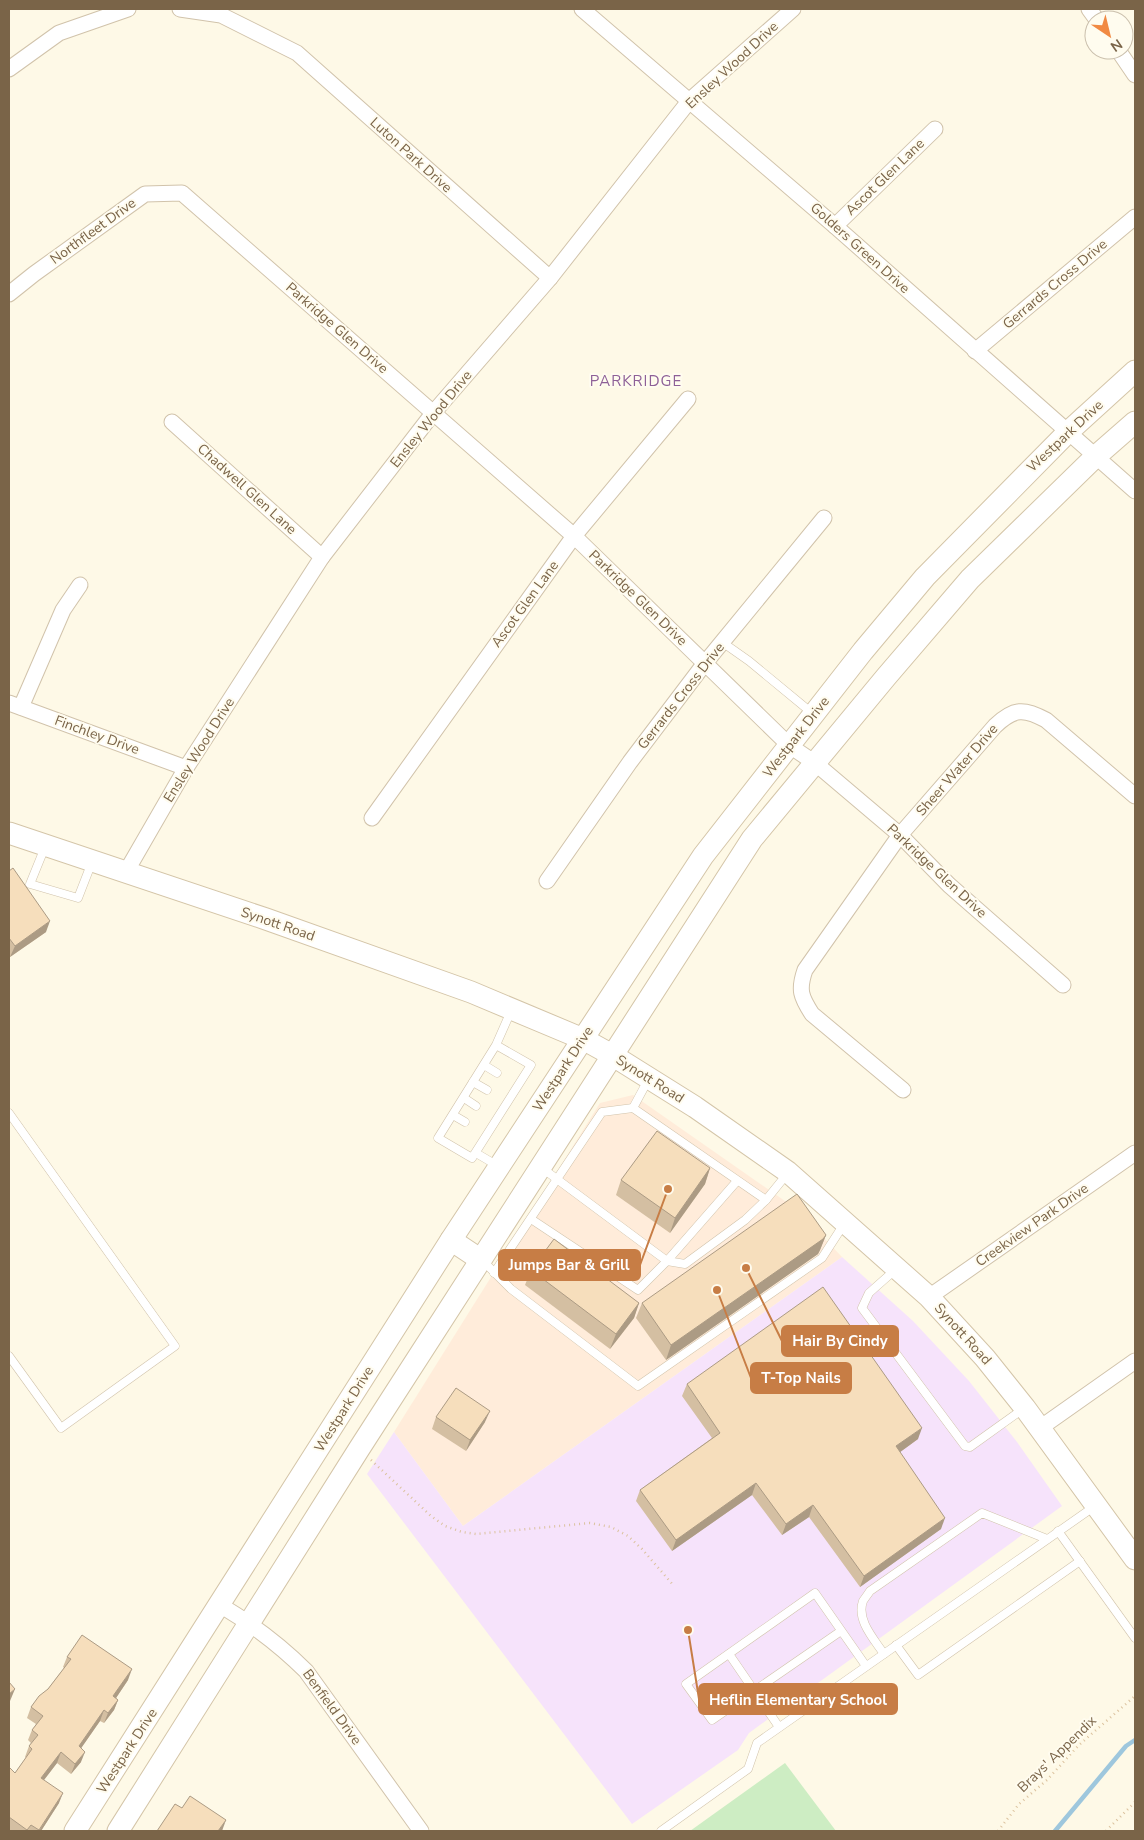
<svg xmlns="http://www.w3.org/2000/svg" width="1144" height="1840" viewBox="0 0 1144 1840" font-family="'Nunito Sans',sans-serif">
	<rect width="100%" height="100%" fill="#fef9e7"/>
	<path fill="#ffecda" d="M633,1095L795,1208L842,1257L463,1526L394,1432L600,1103Z"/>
	<path fill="#f6e3fb" d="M842,1257L913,1321L969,1381L1017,1442L1062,1506L749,1733L738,1750L632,1824L367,1474L394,1432L463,1526Z"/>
	<path fill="#cdedc3" d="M785,1763L836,1831H690Z"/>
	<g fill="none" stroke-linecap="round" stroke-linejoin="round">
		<path stroke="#9ec7dd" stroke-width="4.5" d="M1055,1831L1126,1746L1135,1740"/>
		<g stroke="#d1c3ab" stroke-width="9">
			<g id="lane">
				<path d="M722,642L749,661L812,713"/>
				<path d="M45,847L30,884L78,898L92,862"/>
				<path d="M496,1045L531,1065L472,1158L438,1138L496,1045L511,1011"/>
				<path d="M484,1065L497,1073"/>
				<path d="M648,1080L633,1108L766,1200"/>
				<path d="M473,1082L487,1090"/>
				<path d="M464,1098L476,1106"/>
				<path d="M9,1113L175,1346L61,1428L9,1356"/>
				<path d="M453,1115L465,1122"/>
				<path d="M476,1153L498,1166"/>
				<path d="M542,1168L667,1261L685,1264L745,1220L766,1200L787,1174"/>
				<path d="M531,1219L638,1290L667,1261L737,1181"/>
				<path d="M483,1261L511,1289L638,1386L822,1258L844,1224"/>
				<path d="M895,1270L869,1293L862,1308L965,1446L970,1447L1023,1409"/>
				<path d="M494,1273L602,1112L633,1108"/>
				<path d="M1058,1531L1135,1638"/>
				<path d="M841,1631L712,1720L686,1684L815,1593L866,1666"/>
				<path d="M896,1645L918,1675L1080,1561"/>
				<path d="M729,1654L779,1727"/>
				<path d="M884,1654C874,1639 856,1620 863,1601C865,1598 868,1594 870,1591L982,1513L1047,1539"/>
				<path d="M661,1831L748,1769L757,1743L1095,1506"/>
			</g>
		</g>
		<g stroke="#d1c3ab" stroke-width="17">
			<g id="street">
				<path d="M180,9L221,15L297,53L550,278"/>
				<path d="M582,9L835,226L1135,491"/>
				<path d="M1089,9L1097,20"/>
				<path d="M1118,50L1135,75"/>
				<path d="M9,69L59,33L128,9"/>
				<path d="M835,226L935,129"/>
				<path d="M9,294L34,274L145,194L182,193L574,536L790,746L815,763L900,835L949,885L1063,985"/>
				<path d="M975,351L1135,217"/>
				<path d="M172,422L322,557"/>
				<path d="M9,703L186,768"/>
				<path d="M21,707L63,610L80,585"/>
				<path d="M372,818L574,536L688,399"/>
				<path d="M126,872L186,768L322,557L434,412L550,278L690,100L793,9"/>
				<path d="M547,881L630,762L705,663L824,518"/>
				<path d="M903,1090L812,1014C801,997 798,990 805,970L900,835L995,726C1014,708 1024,708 1046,720L1135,796"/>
				<path d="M929,1297L1135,1153"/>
				<path d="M1040,1428L1135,1361"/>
				<path d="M220,1605C252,1624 280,1645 306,1671L421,1831"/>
			</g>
		</g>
		<g stroke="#d4c5a8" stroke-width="23">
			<g id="secondary">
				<path d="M9,833L266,919L471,992L583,1039L612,1055L695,1107L788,1172L929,1297L985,1358L1025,1408L1135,1559"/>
				<path d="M451,1240L481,1260"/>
				<path d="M75,1831L451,1240L703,856L863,651L925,577L1068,432L1135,371"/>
				<path d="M118,1831L359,1449L752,839L886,677L970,579L1095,457L1135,422"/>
			</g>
		</g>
		<g stroke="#dbc29e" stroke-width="2.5" stroke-dasharray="1 4" stroke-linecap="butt">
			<path d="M371,1460L431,1516L445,1526L462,1532L476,1534L590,1523L611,1527L628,1536L642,1549L674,1586"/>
			<path d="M998,1831L1019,1804L1047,1780L1079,1745L1135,1696"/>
			<path d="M1106,1831L1135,1802"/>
		</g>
		<use href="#lane" stroke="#fff" stroke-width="8"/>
		<use href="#street" stroke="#fff" stroke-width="15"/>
		<use href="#secondary" stroke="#fff" stroke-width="21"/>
	</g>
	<g fill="#d4bfa2">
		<path d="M9,871L46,932L10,957L9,955Z"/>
		<path d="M710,1168L705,1184L670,1233L616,1195L621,1180Z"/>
		<path d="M826,1235L820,1250L818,1254L666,1360L636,1318L642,1303Z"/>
		<path d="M531,1270L639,1303L634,1318L610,1349L525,1285Z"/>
		<path d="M687,1384L918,1439L900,1452L941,1529L860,1587L809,1517L782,1535L752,1495L672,1551L636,1501L640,1490L712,1438L682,1396Z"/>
		<path d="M436,1417L485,1422L466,1451L432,1429Z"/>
		<path d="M67,1657L128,1680L116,1698L118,1700L114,1710L104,1723L100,1721L81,1748V1762L71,1774L57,1763L44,1780L59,1803L41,1831H10L9,1830V1767L15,1773L26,1758L25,1757L29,1746L31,1743L28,1740L32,1730L36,1724L27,1718L31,1707L48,1689L64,1668L63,1667Z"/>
	</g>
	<g fill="#ac9b84">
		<path d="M50,921L46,932L10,957L15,946Z"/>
		<path d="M710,1168L705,1184L670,1233L675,1218Z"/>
		<path d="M826,1235L820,1250L818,1254L666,1360L671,1345Z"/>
		<path d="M639,1303L634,1318L610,1349L616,1334Z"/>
		<path d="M490,1411L485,1422L466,1451L470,1440Z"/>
		<path d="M922,1428L918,1439L892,1458L896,1446Z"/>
		<path d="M756,1483L752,1495L672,1551L676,1540Z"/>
		<path d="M813,1505L809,1517L782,1535L786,1524Z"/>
		<path d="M945,1518L941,1529L860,1587L864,1576Z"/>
		<path d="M132,1669L128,1680L110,1707L113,1696Z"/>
		<path d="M15,1689L10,1701L9,1702V1694Z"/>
		<path d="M118,1700L114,1710L104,1723L108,1713Z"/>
		<path d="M104,1710L100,1721L75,1757L79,1746Z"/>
		<path d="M61,1752L57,1763L37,1789L41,1778Z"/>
		<path d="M85,1752L81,1762L71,1774L75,1764Z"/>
		<path d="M63,1793L59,1803L41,1831H39Z"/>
		<path d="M226,1820L222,1831H218Z"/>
	</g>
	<g fill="#f6debc" stroke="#ac9b84">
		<path d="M13,868L50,921L15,946L9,938V871Z"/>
		<path d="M657,1131L710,1168L675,1218L621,1180Z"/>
		<path d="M797,1194L826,1235L823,1239L671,1345L642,1303Z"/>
		<path d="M554,1239L639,1303L616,1334L531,1270Z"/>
		<path d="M823,1287L922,1428L896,1446L945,1518L864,1576L813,1505L786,1524L756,1483L676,1540L640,1490L720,1433L687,1384Z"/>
		<path d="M456,1388L490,1411L470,1440L436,1417Z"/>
		<path d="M82,1635L132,1669L113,1696L118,1700L108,1713L104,1710L79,1746L85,1752L75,1764L61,1752L41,1778L63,1793L39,1830L31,1825L27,1830L9,1817V1767L15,1773L32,1749L29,1746L38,1735L32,1730L43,1716L31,1707L39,1696L48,1689L71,1659L67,1657Z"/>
		<path d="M9,1682L15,1689L9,1694Z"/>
		<path d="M190,1796L226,1820L218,1831H157L175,1804L182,1808Z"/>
	</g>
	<g text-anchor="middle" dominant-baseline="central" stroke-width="4" stroke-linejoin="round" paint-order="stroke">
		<g font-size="14" fill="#7a6448" stroke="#fffcef">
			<text transform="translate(732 65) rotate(-43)">Ensley Wood Drive</text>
			<text transform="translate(411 155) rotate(42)">Luton Park Drive</text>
			<text transform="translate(885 177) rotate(-44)">Ascot Glen Lane</text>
			<text transform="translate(93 231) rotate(-36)">Northfleet Drive</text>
			<text transform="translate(860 248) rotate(42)">Golders Green Drive</text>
			<text transform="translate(1055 284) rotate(-40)">Gerrards Cross Drive</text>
			<text transform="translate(337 328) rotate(41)">Parkridge Glen Drive</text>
			<text transform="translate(431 419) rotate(-51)">Ensley Wood Drive</text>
			<text transform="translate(1065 436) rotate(-43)">Westpark Drive</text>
			<text transform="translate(247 489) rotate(42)">Chadwell Glen Lane</text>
			<text transform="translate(638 598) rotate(44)">Parkridge Glen Drive</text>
			<text transform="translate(525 604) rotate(-54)">Ascot Glen Lane</text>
			<text transform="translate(681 696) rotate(-52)">Gerrards Cross Drive</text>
			<text transform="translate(97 735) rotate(20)">Finchley Drive</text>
			<text transform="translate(796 737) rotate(-52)">Westpark Drive</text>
			<text transform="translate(199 750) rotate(-58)">Ensley Wood Drive</text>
			<text transform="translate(957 770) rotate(-49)">Sheer Water Drive</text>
			<text transform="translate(937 871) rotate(43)">Parkridge Glen Drive</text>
			<text transform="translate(278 924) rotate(19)">Synott Road</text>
			<text transform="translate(563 1069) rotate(-57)">Westpark Drive</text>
			<text transform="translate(650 1079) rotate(32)">Synott Road</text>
			<text transform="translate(1032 1225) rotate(-35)">Creekview Park Drive</text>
			<text transform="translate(963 1334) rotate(48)">Synott Road</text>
			<text transform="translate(344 1409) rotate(-58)">Westpark Drive</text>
			<text transform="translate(332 1707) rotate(54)">Benfield Drive</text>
			<text transform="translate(127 1751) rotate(-57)">Westpark Drive</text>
			<text transform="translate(1057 1754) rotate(-44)">Brays' Appendix</text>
		</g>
		<g font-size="15" letter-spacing="1" fill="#8e6097" stroke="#fffcef">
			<text x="636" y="381">PARKRIDGE</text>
		</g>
	</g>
	<path fill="none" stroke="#c77d45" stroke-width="2" d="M668 1189L640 1265M746 1268L782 1341M717 1290L751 1378M688 1630L699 1699"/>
	<g fill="#c77d45" stroke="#fffcef" stroke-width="2">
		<circle cx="668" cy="1189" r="5"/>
		<circle cx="746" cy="1268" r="5"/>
		<circle cx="717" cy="1290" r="5"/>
		<circle cx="688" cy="1630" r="5"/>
	</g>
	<g fill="#c77d45" stroke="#c77d45" stroke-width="2">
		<rect x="499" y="1250" width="141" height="30" rx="5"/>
		<rect x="782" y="1326" width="116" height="30" rx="5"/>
		<rect x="751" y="1363" width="100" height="30" rx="5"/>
		<rect x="699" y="1684" width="198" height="30" rx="5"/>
	</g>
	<g font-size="15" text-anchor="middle" font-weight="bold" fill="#fff">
		<text x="569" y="1270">Jumps Bar &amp; Grill</text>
		<text x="840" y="1346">Hair By Cindy</text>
		<text x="801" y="1383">T-Top Nails</text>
		<text x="798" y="1705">Heflin Elementary School</text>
	</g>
	<rect width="1144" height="1840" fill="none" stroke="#7a6448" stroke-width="20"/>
	<g transform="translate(1109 35) rotate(145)"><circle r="24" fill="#fffcef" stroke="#cabfac"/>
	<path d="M0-4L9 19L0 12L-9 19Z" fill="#f18a43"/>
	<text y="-8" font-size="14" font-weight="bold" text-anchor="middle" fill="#7a6448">N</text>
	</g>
</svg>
